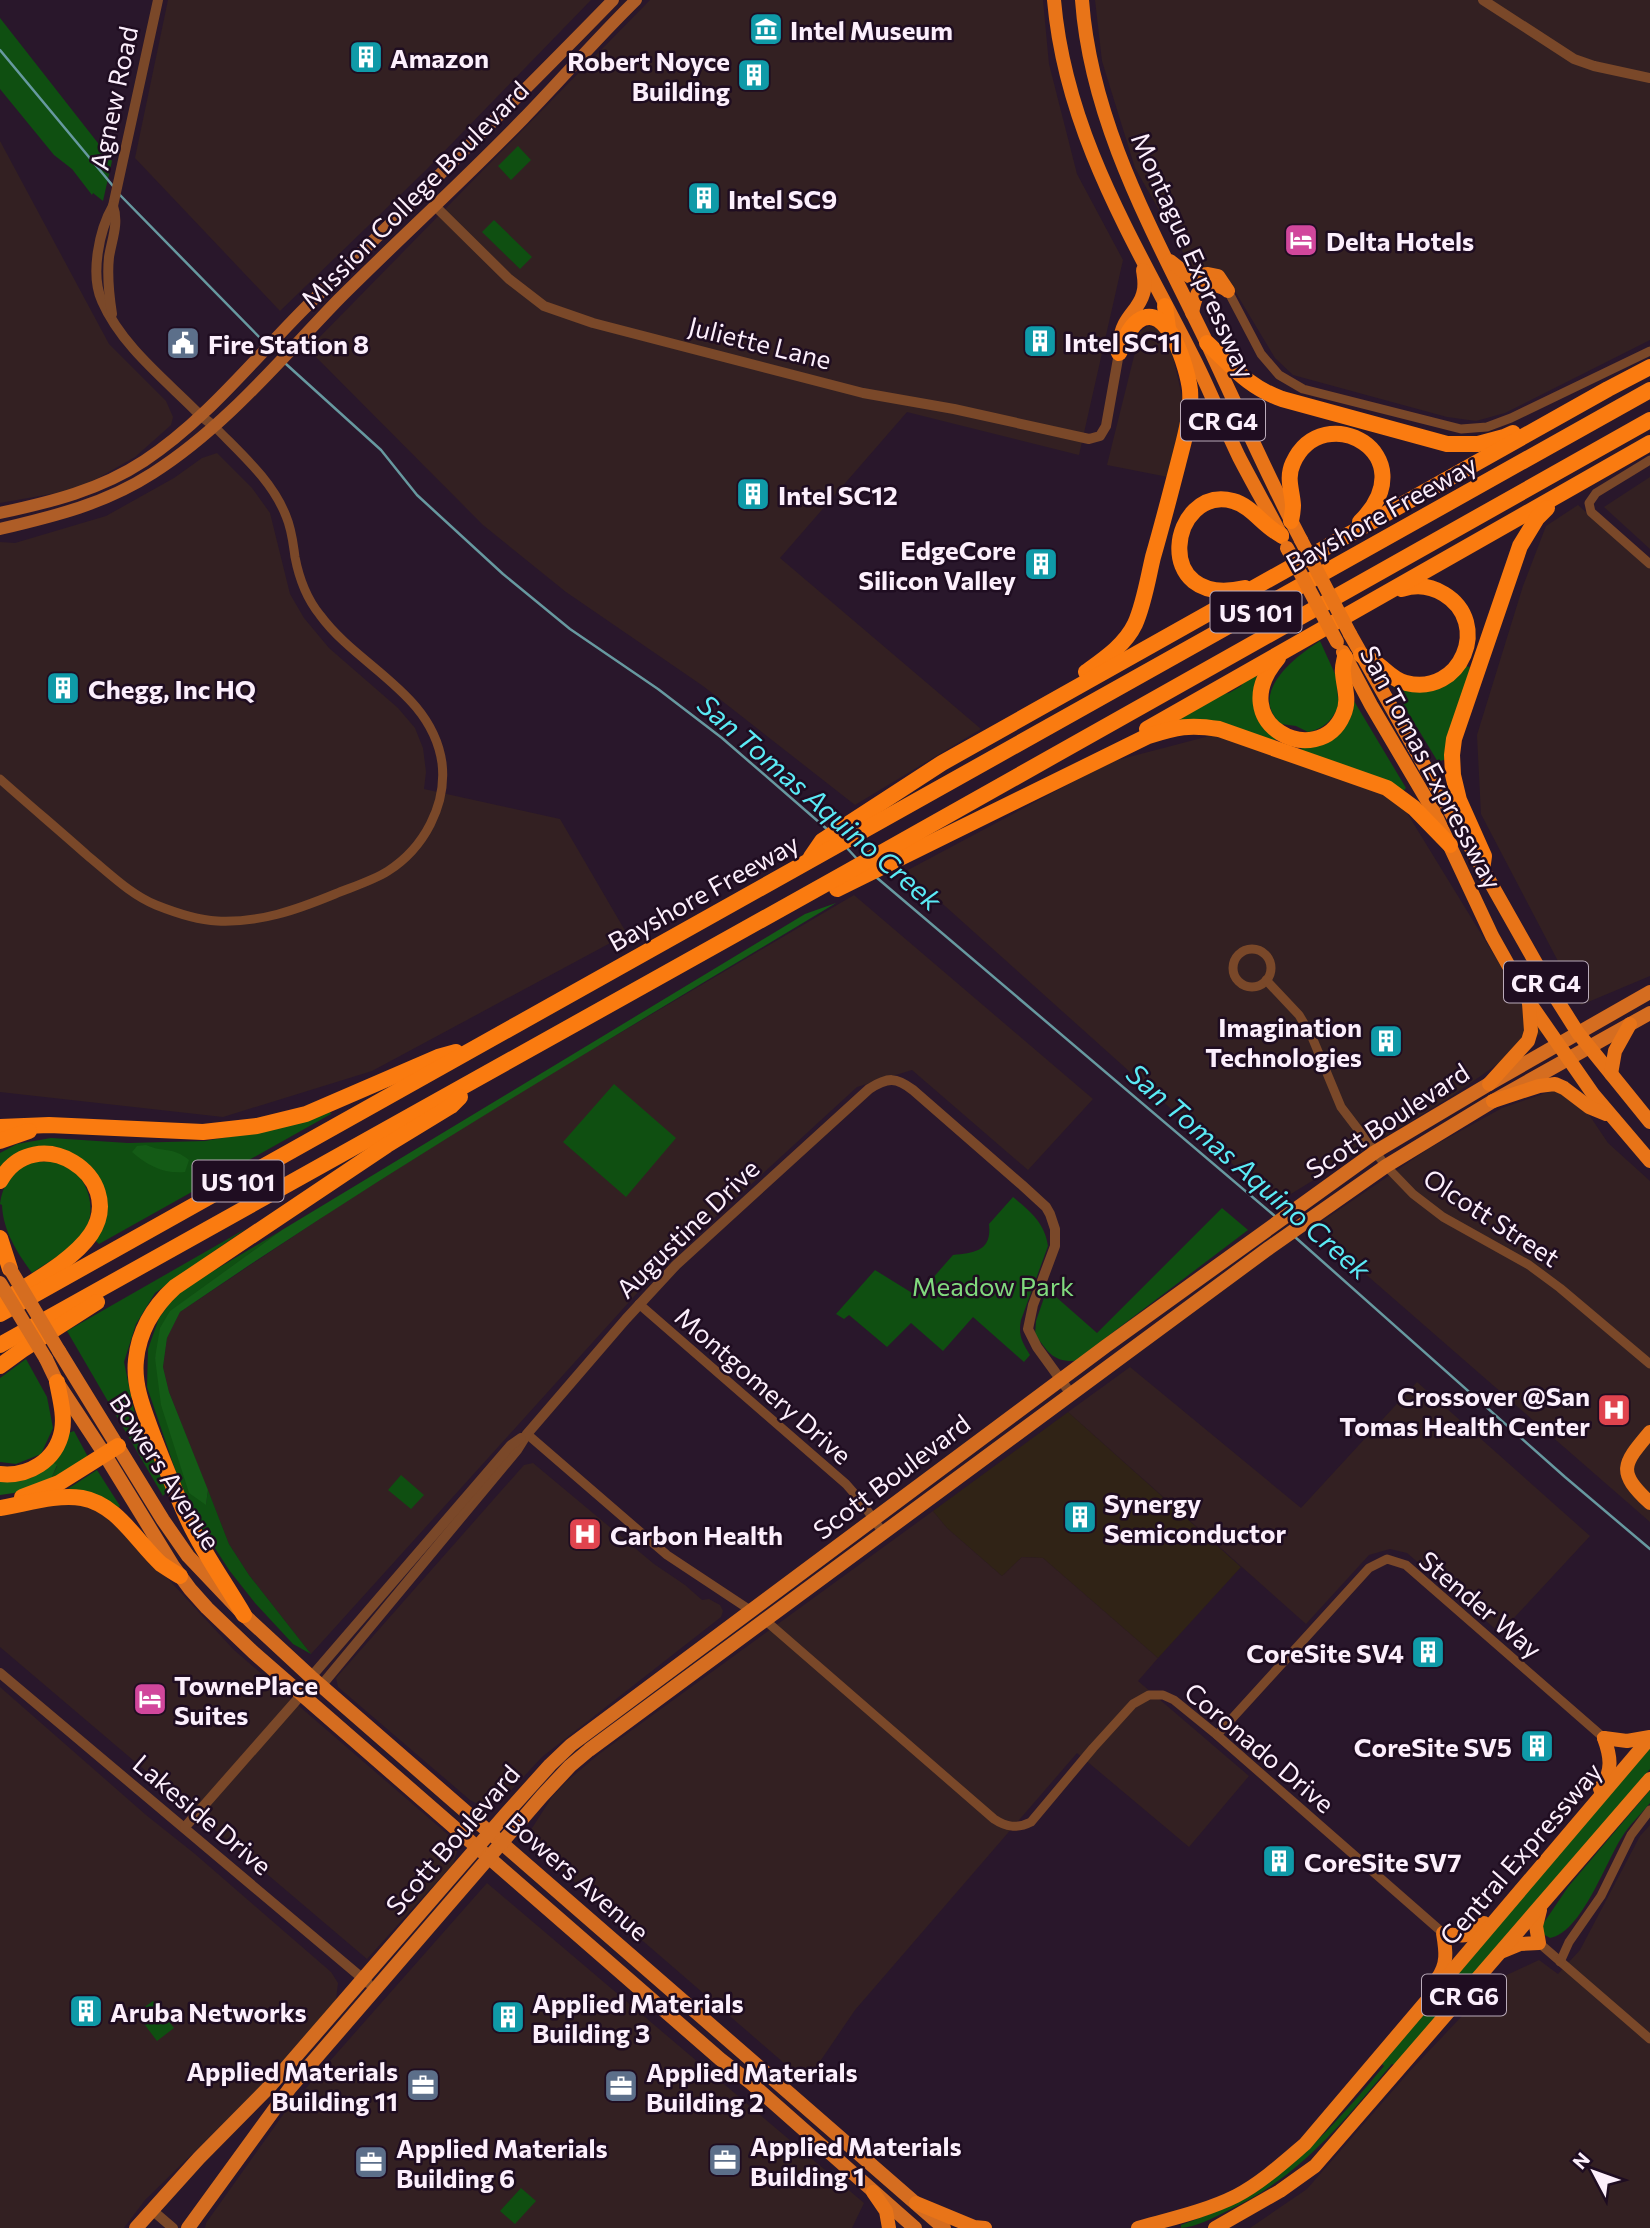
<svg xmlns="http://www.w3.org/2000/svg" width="1650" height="2228" viewBox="0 0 1650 2228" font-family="Commissioner,sans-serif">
	<rect width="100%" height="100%" fill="#29172b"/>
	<g fill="#332022">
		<path d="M168,0H591L426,170L280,311L135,158Z"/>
		<path d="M650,0H1043L1049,64L1077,174L1123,260L1079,455L907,412L780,558L981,729L855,805L703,686L566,592L483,525L308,349Z"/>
		<path d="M1095,0H1650V340L1505,413L1476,421L1447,417L1293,375L1275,358L1224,273L1191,266L1135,168L1102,61Z"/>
		<path d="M0,141L109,344L166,401L173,417L171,425L135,457L79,489L0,503Z"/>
		<path d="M1148,326L1159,328L1172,352L1185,410L1168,477L1107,465L1140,332Z"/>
		<path d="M217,453L252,488L270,513L290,594L304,618L329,648L398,708L415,728L423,748L426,772L424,789L560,819L627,934L372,1071L223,1117L0,1092V542L15,543L106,516L174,478L202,458Z"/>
		<path d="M1650,477V549L1604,507Z"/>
		<path d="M1578,505L1650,569V976L1581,1005L1481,814L1477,735L1523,586L1546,526Z"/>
		<path d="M1217,734L1396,795L1542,1033L1452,1096L1276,1203L906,871L1110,762Z"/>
		<path d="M854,895L1093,1099L1028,1170L912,1070L857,1087L658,1270L311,1654L249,1575L229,1544L169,1392L163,1367L167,1338L180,1312L333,1210L498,1105Z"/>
		<path d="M1569,1085L1608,1143L1650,1181V1522L1331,1244L1321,1222L1428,1149L1502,1108Z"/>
		<path d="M1130,1367L1301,1508L1417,1382L1590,1536L1500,1633L1407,1553L1390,1549L1369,1555L1306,1624L1068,1412Z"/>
		<path d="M533,1463L654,1564L685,1585L702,1600L709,1599L720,1605L723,1611L721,1617L542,1757L501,1801L483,1807L470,1800L338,1687L336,1678L524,1465Z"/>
		<path d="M57,1502L94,1507L133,1541L234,1650L452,1838L457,1852L453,1864L367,1959L0,1647V1516Z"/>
		<path d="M933,1511L947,1528L1002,1576L1022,1557L1043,1558L1158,1658L1138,1681L1249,1776L1189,1847L1077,1753L855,2010L806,2082L525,1839L552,1797L566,1782L599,1754Z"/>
		<path d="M0,1687L146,1815L195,1854L331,1972L338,1983L336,2000L265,2083L145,2200L124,2228H0Z"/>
		<path d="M1650,1825V2228H1250L1307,2189L1409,2072L1496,1980L1539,1960L1558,1974L1580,1950L1640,1836Z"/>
		<path d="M487,1883L864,2203L852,2228H205L206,2223L285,2112Z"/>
	</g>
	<path fill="#302316" d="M1068,1412L1241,1567L1158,1658L1043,1558L1022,1557L1002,1576L947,1528L933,1511Z"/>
	<g fill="#0f4f11">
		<path d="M0,18L112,161L103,201L93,193L92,195L72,169L54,155L0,89Z"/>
		<path d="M518,146L531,160L511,180L498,166Z"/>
		<path d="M494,220L532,257L520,269L482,232Z"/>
		<path d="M1320,641L1336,676L1338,698L1341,699C1335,717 1327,728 1308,732L1296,726L1281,724C1248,694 1294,657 1320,641Z"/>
		<path d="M1464,666L1470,667L1446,759L1438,762L1401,701L1391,682L1399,687Z"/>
		<path d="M1259,671C1247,700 1261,715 1276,738L1274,742L1178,725L1174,718L1218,694L1229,693L1241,686L1245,678Z"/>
		<path d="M1354,701L1406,788L1401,793L1302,755L1301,747C1328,739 1352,734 1354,701Z"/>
		<path d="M614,1084L676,1138L626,1197L563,1142Z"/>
		<path d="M330,1111L331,1114L99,1244L93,1238L100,1182C82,1157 60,1137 26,1150C16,1154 7,1165 0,1172V1153L17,1144L51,1138L128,1143L205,1141L269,1130Z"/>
		<path d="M31,1162C41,1162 55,1160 64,1164C88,1175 99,1212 83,1233C70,1251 49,1261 32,1273C17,1252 3,1231 2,1205L0,1204C3,1183 12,1172 31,1162Z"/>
		<path d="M1013,1197C1030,1211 1045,1223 1048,1246L1021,1320C1018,1335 1022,1342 1030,1355L1024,1362L973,1317L943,1351L911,1323L887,1347L849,1315L844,1319L836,1314L875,1270L917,1296L953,1255C975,1253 992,1251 989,1224Z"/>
		<path d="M1222,1208L1248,1230L1075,1361C1052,1362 1048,1351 1035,1335L1036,1321L1047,1289L1097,1333Z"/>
		<path d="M247,1228L155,1293L136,1324L124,1362L135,1415L167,1491L163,1496L67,1331Z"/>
		<path d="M282,1230L171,1311L155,1358L206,1504L208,1490L229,1544L249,1575L311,1654L293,1644L255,1603L229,1570L195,1517L177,1475L147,1387L148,1349L159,1318L178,1292Z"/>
		<path d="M26,1359L47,1397L53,1428L41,1454L16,1464L0,1462V1378Z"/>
		<path d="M74,1431L88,1457L51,1479L57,1466L52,1462L68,1433Z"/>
		<path d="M97,1470L120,1506L115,1511L70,1491L69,1488Z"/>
		<path d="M401,1475L424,1495L411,1509L388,1490Z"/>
		<path d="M1650,1746V1769L1398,2066L1392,2064C1341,2124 1300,2177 1227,2211C1213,2218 1196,2227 1181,2228V2225C1278,2190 1320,2142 1384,2066L1381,2063Z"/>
		<path d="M1650,1790V1803C1641,1814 1629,1825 1622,1837C1605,1863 1582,1932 1550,1938L1543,1934V1924L1568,1887Z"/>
		<path d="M153,2001L174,2028L157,2041L136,2013Z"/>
		<path d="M521,2188L536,2201L515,2224L500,2211Z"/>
	</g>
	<g fill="#145b16">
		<path d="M836,903C615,1036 393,1166 180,1312L167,1338L163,1367L169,1392L208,1490L206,1505L189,1493L161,1405L155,1358L160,1328L170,1311L282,1230L805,914Z"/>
		<path d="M146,1145C164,1153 172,1146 189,1160L185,1172C164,1174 148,1166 132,1152L137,1146Z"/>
		<path d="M52,1462L57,1465L51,1479L14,1493L0,1495V1480L31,1478Z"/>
	</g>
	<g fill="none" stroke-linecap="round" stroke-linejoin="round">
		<g stroke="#6799a0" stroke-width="2.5">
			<path d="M0,50L113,186"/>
			<path d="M119,194L266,344"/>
			<path d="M286,364L381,450L417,495L503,574L570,629L658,689L722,738L828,830"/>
			<path d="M846,847L858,860"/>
			<path d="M876,877L1276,1217"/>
			<path d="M1295,1237L1565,1477L1650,1549"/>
		</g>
		<g stroke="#7a4829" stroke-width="9">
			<path d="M1228,291L1261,354L1279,375L1303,389L1461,429L1487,427L1511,418L1650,351"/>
			<path d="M1650,460L1596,493L1589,503L1591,512L1650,564"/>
			<path d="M0,779C29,805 59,830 88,856C109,873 131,895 156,905C176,913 196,920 217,921C260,923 296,910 335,894C352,887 372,881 388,871C424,848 447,805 442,763C432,693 358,667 320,615C307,599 299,578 295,557C293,543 292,530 286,516C272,480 240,453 214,426"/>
			<circle cx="1252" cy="968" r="19"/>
			<path d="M1266,980L1299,1015L1312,1037L1341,1107L1386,1166L1413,1194L1443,1217L1529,1265L1560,1288L1650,1364"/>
			<path d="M639,1304L846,1484L860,1500L884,1534"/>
			<path d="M527,1434L667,1555L750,1610"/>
			<path d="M766,1621L994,1819C1006,1827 1017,1829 1031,1822L1093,1748L1133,1704L1149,1695H1163L1174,1700L1217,1735L1443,1933"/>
			<path d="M1217,1735L1369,1568L1387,1559L1406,1565L1604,1738"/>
			<path d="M1539,1943L1650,2039"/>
			<path d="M1560,1962L1569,1942L1601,1896L1631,1835L1650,1810"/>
		</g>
		<g stroke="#7a4829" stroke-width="10">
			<path d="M158,0L113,206C99,230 90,275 102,301C122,347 167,381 201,416L214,426"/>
			<path d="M1483,0L1574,59L1594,66L1650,78"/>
			<path d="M435,206L509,279L544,306L593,323L863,393L954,409L1089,439L1100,436L1106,426L1119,353"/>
			<path d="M112,314C109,295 107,276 109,257C112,239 119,223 113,206"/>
			<path d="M0,1673L368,1983"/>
			<path d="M302,1694L321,1686L517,1450L527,1434L626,1319L676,1265L869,1089C888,1077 896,1077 913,1090L1022,1185L1046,1207L1050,1214L1055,1229V1246L1033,1305L1028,1329L1037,1347L1071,1394"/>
			<path d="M185,1827L302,1694L311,1677L511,1445L521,1438"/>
			<path d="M152,2210L173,2228"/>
		</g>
		<g stroke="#ae5d27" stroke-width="12">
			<path d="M0,513C51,502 100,490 144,461C206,420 253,360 305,308C408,206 512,104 613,0"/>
			<path d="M0,529C55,516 105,504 153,473C224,428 280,360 338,300C399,239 463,181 523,119C561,80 597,38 636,0"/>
		</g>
		<g stroke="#d56d20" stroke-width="14">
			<path d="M59,1351L163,1520L188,1556L244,1615L311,1677L944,2228"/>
			<path d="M46,1359L57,1382L105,1455L173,1566L190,1589L207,1608L253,1652L720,2059L751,2083L915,2228"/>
			<path d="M136,2228L199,2158L271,2085L505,1815L550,1765L571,1745L1106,1346L1375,1152L1489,1084L1650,992"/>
			<path d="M188,2228L290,2088L542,1796L570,1766L589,1750L1269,1248L1386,1166L1493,1101L1650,1013"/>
		</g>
		<g stroke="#e87418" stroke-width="14">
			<path d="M1054,0C1066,139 1139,248 1199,369C1213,398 1225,428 1239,457C1253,484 1268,510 1282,537"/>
			<path d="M1082,0C1091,124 1154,233 1207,343C1238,409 1267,475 1301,540"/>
			<path d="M1170,261L1189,276L1208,274L1218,276L1228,291"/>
			<path d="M1192,313C1196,290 1203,276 1227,290"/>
			<path d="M1120,341C1122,317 1138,312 1143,294C1146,286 1144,277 1143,270"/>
			<path d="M1350,634L1554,995L1578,1033L1650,1122"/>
			<path d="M1343,652L1371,705L1434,812L1492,936L1529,1002L1593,1094L1650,1161"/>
			<path d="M1611,1074L1615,1051L1630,1024"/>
			<path d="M1489,1084L1528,1041L1531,1031L1529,1003"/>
			<path d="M1493,1101L1539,1086L1555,1084L1564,1088L1589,1107L1606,1114"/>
			<path d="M1650,1432C1622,1465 1617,1472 1650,1503"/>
			<path d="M1604,1738L1627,1741L1650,1737"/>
			<path d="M1600,1789C1613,1771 1611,1757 1604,1738"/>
			<path d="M1503,1951L1520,1944L1539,1943L1536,1926L1540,1910"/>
			<path d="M1437,1979C1448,1964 1446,1951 1443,1933C1464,1937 1469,1938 1484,1923"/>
			<path d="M873,2192L886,2211L889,2228"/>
			<path d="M916,2203L974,2227L985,2228"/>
			<path d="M1138,2228C1170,2219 1206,2211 1236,2196C1261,2183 1284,2162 1305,2144L1650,1738"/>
			<path d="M1215,2228L1280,2191L1315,2166L1650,1779"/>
		</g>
		<g stroke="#fa7b10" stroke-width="16">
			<path d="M1165,306L1168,328"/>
			<path d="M1207,343C1232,366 1248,387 1282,399L1447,444H1478L1504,437L1513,433"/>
			<path d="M1291,521C1292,516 1293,510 1293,505C1292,490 1286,478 1293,463C1323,397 1428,454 1360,522"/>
			<path d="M1245,588C1149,610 1170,484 1233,501C1252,506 1263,526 1281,535"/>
			<path d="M1361,655C1366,658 1371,660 1376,663C1386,670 1393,680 1406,683C1461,697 1492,623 1444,594C1431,586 1417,584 1402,589"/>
			<path d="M1278,658C1221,725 1319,771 1343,715C1350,700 1344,688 1343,673C1342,668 1344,662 1345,657"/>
			<path d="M1086,672C1104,659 1125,645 1135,624C1144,604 1148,578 1153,557C1162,526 1170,495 1178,464C1184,440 1192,415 1190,390C1188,371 1168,299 1138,321C1128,328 1124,343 1119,353"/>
			<path d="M1147,729L1650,443"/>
			<path d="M811,857L822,841L942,763L1608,389L1650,367"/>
			<path d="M1482,870L1484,856L1459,800L1453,775L1452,755L1454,739L1520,546L1537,518L1547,508"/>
			<path d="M837,889L1148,736C1177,727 1189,724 1219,729L1387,788L1414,808L1450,845"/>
			<path d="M0,1127L49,1125L203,1132L257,1126L306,1114L438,1057L456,1052"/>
			<path d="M0,1141L29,1131"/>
			<path d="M0,1181C35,1118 129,1176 91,1234C72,1262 28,1284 0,1303"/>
			<path d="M0,1238L10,1269"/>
			<path d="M0,1314L1650,390"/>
			<path d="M0,1345L849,871L1650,420"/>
			<path d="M0,1366L22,1350L97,1302"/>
			<path d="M0,1474C28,1477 56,1461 62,1431C65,1416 60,1398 57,1382"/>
			<path d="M22,1497L59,1483L118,1446"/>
			<path d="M0,1508C26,1504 55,1494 82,1498C117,1504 137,1542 161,1564C167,1568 173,1572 180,1576"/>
			<path d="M244,1615C226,1584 204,1554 189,1522C176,1495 165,1466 154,1438C145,1413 133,1387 136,1360C139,1330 153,1307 175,1287L387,1145L451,1106L460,1097"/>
		</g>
		<g stroke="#d56d20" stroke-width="14">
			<path d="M10,1269L59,1351"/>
			<path d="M0,1283L46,1359"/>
		</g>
		<g stroke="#e87418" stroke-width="14">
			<path d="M1301,540L1350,634"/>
			<path d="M1287,548L1337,642"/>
		</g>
	</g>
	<defs>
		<g id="museum-square" transform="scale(1.75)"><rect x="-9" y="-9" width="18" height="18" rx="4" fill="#0f9aa8" stroke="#1f0d21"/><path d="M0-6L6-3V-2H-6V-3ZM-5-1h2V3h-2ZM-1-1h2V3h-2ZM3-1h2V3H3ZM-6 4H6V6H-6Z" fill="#fff"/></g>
		<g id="building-square" transform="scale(1.75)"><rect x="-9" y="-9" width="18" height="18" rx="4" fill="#0f9aa8" stroke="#1f0d21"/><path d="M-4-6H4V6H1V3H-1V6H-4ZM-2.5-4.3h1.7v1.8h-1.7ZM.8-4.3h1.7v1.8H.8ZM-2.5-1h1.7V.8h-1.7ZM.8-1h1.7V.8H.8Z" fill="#fff"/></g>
		<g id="hotel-square" transform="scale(1.75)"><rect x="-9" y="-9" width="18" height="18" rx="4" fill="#d1479c" stroke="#1f0d21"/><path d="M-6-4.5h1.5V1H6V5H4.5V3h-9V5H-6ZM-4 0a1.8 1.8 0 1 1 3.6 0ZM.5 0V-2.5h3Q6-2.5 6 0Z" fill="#fff"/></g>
		<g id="civic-square" transform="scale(1.75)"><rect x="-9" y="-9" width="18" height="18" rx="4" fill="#5c6f8a" stroke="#1f0d21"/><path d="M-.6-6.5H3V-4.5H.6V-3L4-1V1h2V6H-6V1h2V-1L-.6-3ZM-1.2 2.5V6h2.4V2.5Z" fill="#fff"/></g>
		<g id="hospital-square" transform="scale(1.75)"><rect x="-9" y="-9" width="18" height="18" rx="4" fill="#e0444e" stroke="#1f0d21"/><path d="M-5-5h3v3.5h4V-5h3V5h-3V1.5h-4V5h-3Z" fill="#fff"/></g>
		<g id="office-square" transform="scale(1.75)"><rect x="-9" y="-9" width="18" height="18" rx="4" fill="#5c6f8a" stroke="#1f0d21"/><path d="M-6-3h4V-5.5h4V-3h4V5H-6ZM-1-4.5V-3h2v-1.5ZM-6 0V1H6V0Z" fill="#fff"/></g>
	</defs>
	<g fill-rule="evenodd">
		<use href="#museum-square" x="766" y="29"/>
		<use href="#building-square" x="366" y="57"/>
		<use href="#building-square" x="754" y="75"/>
		<use href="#building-square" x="704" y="198"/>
		<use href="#hotel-square" x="1301" y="240"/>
		<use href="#building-square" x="1040" y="341"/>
		<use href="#civic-square" x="183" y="343"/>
		<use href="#building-square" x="753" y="494"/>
		<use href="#building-square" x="1041" y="564"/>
		<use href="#building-square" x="63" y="688"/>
		<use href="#building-square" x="1386" y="1041"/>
		<use href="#hospital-square" x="1614" y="1410"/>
		<use href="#building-square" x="1080" y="1517"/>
		<use href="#hospital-square" x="585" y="1534"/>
		<use href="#building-square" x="1428" y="1652"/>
		<use href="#hotel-square" x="150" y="1699"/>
		<use href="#building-square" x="1537" y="1746"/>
		<use href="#building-square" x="1279" y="1861"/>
		<use href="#building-square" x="86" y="2011"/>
		<use href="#building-square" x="508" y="2017"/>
		<use href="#office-square" x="423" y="2085"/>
		<use href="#office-square" x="621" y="2086"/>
		<use href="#office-square" x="725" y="2160"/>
		<use href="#office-square" x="371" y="2162"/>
	</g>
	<g text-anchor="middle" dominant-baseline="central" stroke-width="5" stroke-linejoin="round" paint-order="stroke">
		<g fill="#1f0d21" stroke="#baabba" stroke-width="2">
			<rect x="1181" y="399.5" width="84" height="41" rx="5"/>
			<rect x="1210.5" y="591.5" width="91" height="41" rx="5"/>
			<rect x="1504" y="961.5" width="84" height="41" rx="5"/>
			<rect x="192.5" y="1160.5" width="91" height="41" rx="5"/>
			<rect x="1422" y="1974.5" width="84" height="41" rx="5"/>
		</g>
		<g font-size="24" font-weight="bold" fill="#fceffc">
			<text x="1223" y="420">CR G4</text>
			<text x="1256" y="612">US 101</text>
			<text x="1546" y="982">CR G4</text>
			<text x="238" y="1181">US 101</text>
			<text x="1464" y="1995">CR G6</text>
		</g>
		<g font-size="26" font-weight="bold" fill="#fceffc" stroke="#1f0d21" text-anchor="start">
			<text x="790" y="29">Intel Museum</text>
			<text x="390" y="57">Amazon</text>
			<text x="730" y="60" text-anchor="end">Robert Noyce<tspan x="730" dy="30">Building</tspan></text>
			<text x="728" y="198">Intel SC9</text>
			<text x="1326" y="240">Delta Hotels</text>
			<text x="1064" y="341">Intel SC11</text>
			<text x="208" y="343">Fire Station 8</text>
			<text x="778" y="494">Intel SC12</text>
			<text x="1016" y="549" text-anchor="end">EdgeCore<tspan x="1016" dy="30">Silicon Valley</tspan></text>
			<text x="88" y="688">Chegg, Inc HQ</text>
			<text x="1362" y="1026" text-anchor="end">Imagination<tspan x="1362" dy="30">Technologies</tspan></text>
			<text x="1590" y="1395" text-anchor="end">Crossover @San<tspan x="1590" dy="30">Tomas Health Center</tspan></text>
			<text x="1104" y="1502">Synergy<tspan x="1104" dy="30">Semiconductor</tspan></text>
			<text x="610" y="1534">Carbon Health</text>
			<text x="1404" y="1652" text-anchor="end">CoreSite SV4</text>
			<text x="174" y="1684">TownePlace<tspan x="174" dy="30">Suites</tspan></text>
			<text x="1512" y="1746" text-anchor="end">CoreSite SV5</text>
			<text x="1304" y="1861">CoreSite SV7</text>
			<text x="532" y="2002">Applied Materials<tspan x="532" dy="30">Building 3</tspan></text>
			<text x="110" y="2011">Aruba Networks</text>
			<text x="398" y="2070" text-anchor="end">Applied Materials<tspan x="398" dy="30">Building 11</tspan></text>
			<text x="646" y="2071">Applied Materials<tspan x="646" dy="30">Building 2</tspan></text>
			<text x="750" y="2145">Applied Materials<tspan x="750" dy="30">Building 1</tspan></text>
			<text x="396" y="2147">Applied Materials<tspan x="396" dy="30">Building 6</tspan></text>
		</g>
		<g font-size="26" fill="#fceffc" stroke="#1f0d21">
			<text transform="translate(113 98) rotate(-78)">Agnew Road</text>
			<text transform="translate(414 194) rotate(-45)">Mission College Boulevard</text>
			<text transform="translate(1194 255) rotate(66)">Montague Expressway</text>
			<text transform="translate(760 342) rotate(14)">Juliette Lane</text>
			<text transform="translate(1381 513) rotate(-29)">Bayshore Freeway</text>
			<text transform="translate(1432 767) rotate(62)">San Tomas Expressway</text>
			<text transform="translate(703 892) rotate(-29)">Bayshore Freeway</text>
			<text transform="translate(1387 1120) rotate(-33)">Scott Boulevard</text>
			<text transform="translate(1492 1217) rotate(33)">Olcott Street</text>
			<text transform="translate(687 1228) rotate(-44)">Augustine Drive</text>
			<text transform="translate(764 1385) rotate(41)">Montgomery Drive</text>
			<text transform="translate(166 1471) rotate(57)">Bowers Avenue</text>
			<text transform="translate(891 1476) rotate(-37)">Scott Boulevard</text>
			<text transform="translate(1481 1604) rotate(40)">Stender Way</text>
			<text transform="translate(1260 1747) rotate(40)">Coronado Drive</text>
			<text transform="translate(203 1814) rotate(40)">Lakeside Drive</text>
			<text transform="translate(452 1839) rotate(-49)">Scott Boulevard</text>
			<text transform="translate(1520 1853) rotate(-49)">Central Expressway</text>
			<text transform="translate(578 1876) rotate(41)">Bowers Avenue</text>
		</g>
		<g font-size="26" fill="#81da7e" stroke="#1f0d21">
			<text x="993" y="1285">Meadow Park</text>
		</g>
		<g font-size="28" font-style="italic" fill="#5aeaf5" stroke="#1f0d21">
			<text transform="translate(820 802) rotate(41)">San Tomas Aquino Creek</text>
			<text transform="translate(1249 1171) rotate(41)">San Tomas Aquino Creek</text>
		</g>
	</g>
	<g transform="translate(1594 2172) rotate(311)" stroke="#1f0d21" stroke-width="5" paint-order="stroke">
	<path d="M0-5L12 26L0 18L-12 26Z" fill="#fceffc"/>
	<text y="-10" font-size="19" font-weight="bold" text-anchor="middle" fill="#fceffc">N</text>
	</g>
</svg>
